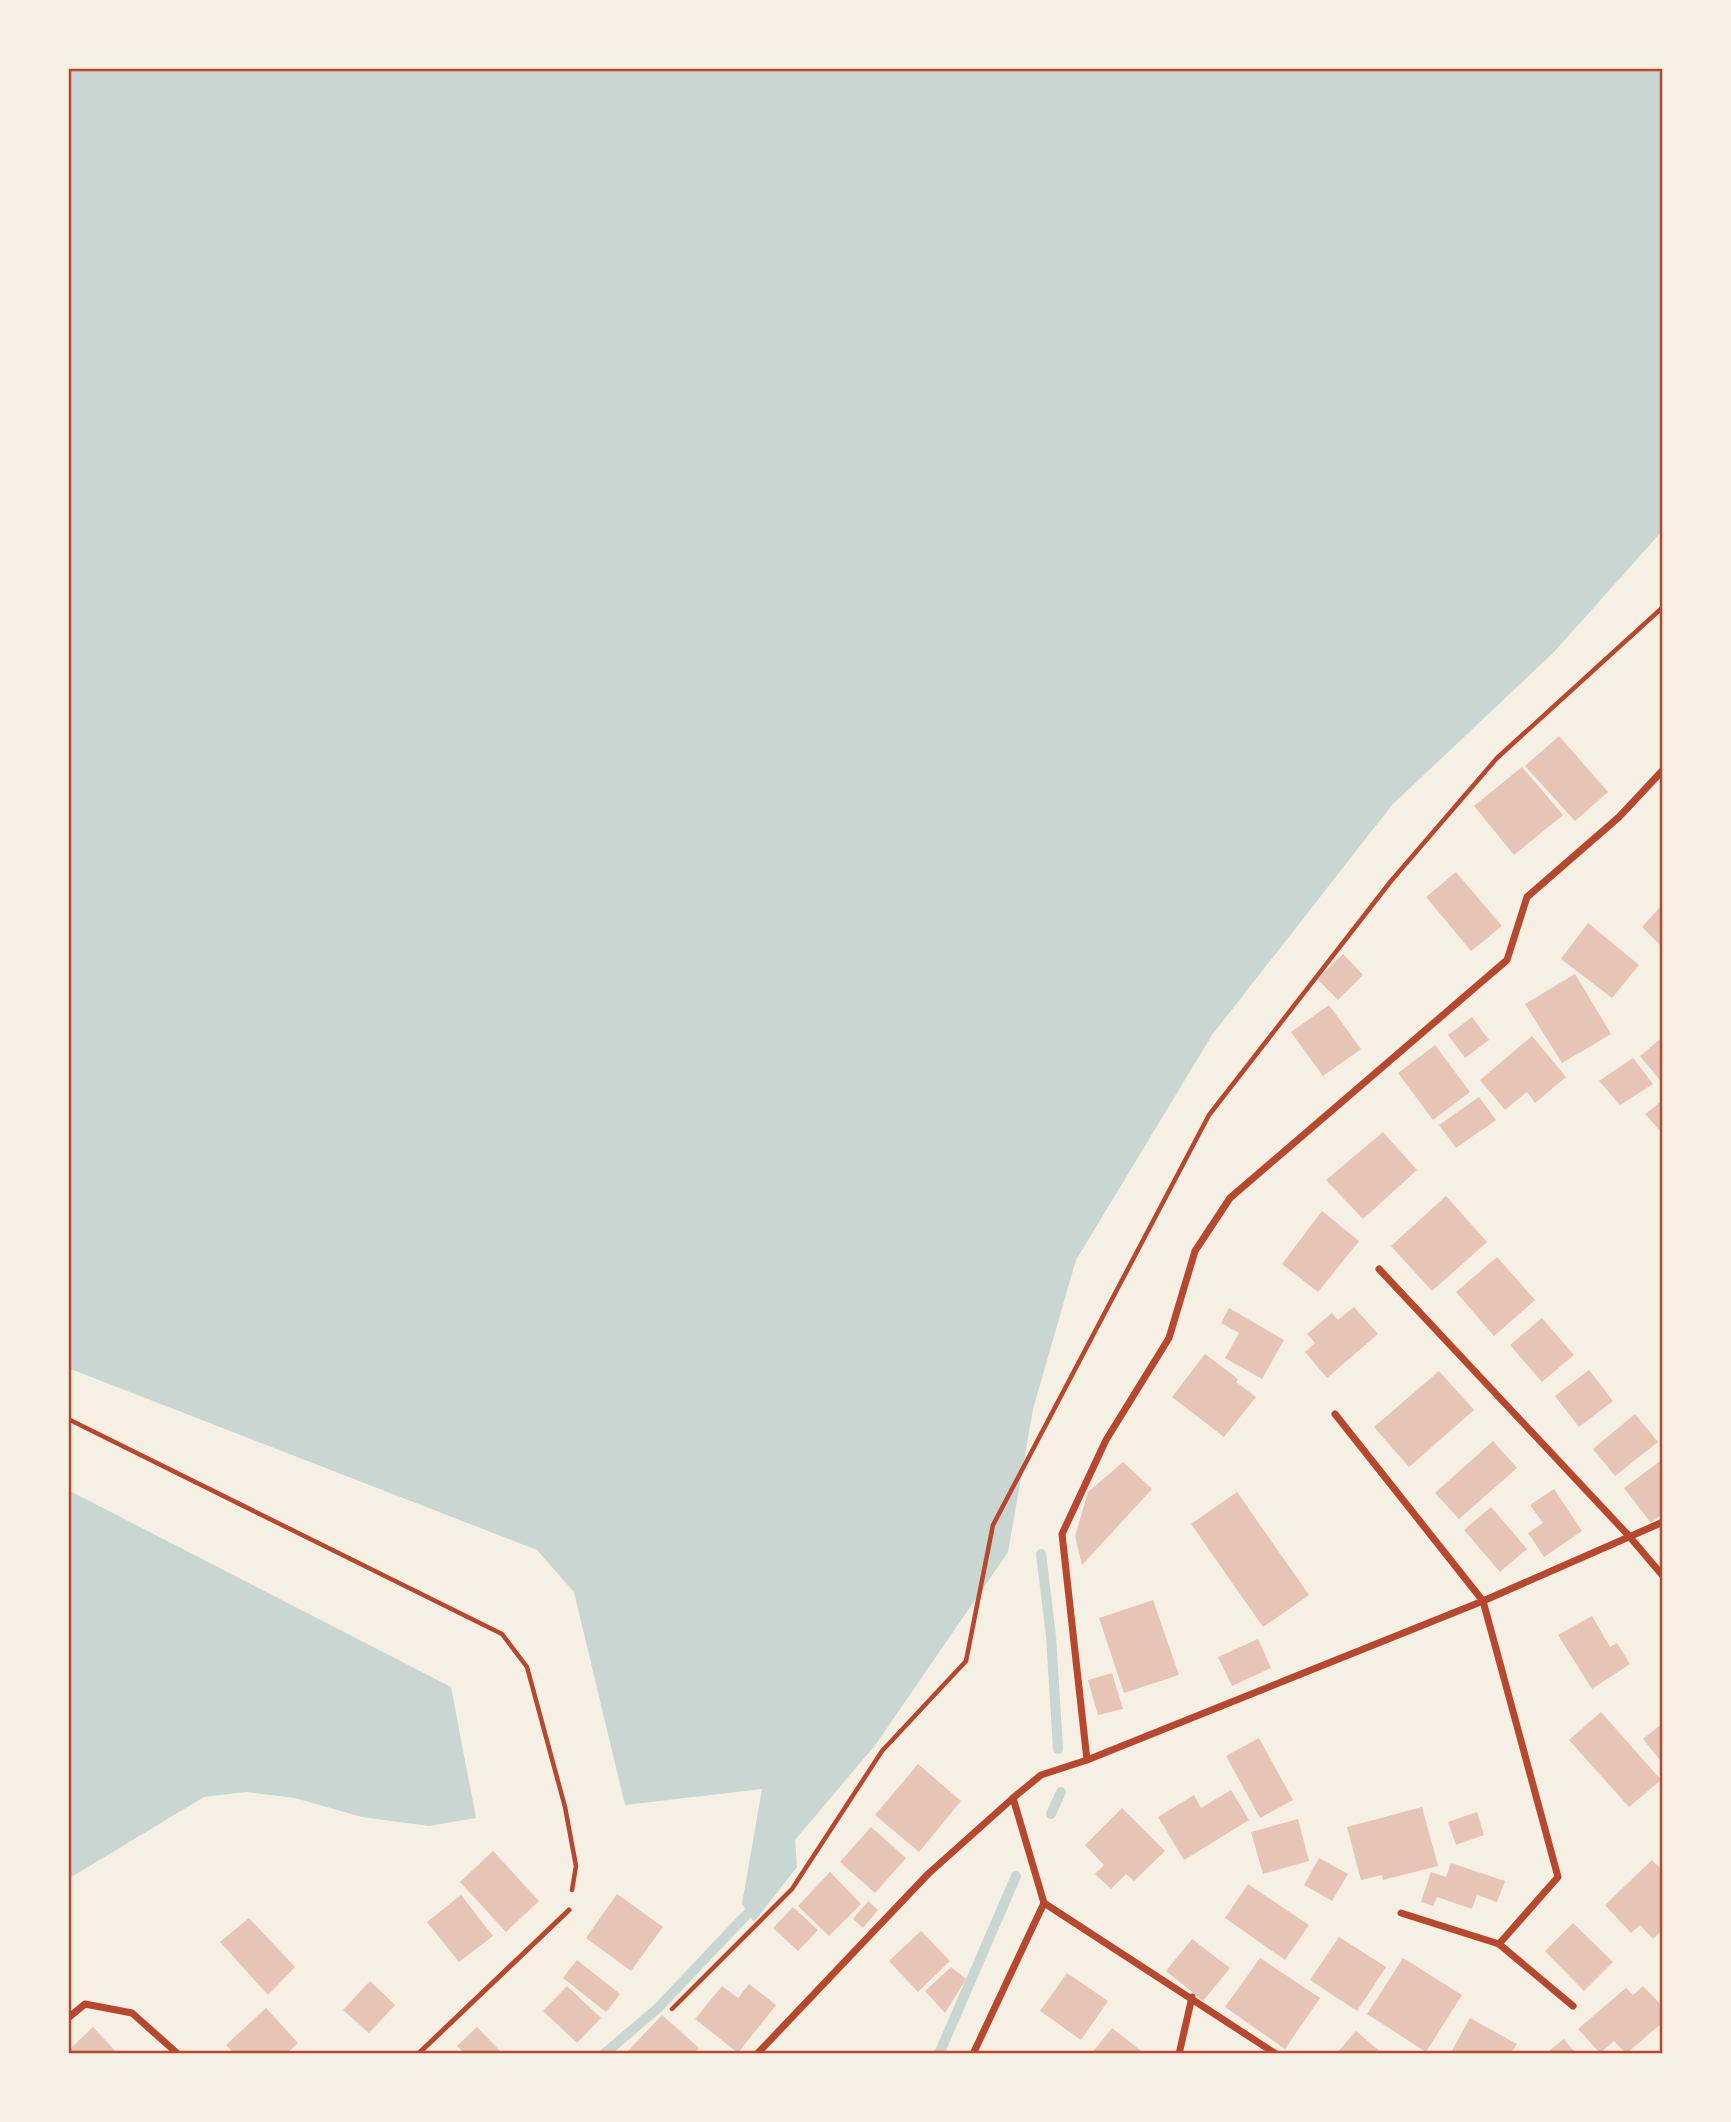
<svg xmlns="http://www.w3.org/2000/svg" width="1731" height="2122" viewBox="0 0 1731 2122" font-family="Barlow,sans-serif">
	<rect width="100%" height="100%" fill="#f6efe4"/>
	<g fill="#c9d6d2">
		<path d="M68,68H1663V530L1554,652L1392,805L1212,1035L1076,1260L1033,1409L1008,1552L876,1744L795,1840L797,1867L754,1922L742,1904L762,1789L625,1805L574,1592L537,1550L68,1368Z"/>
		<path d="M68,1490L451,1687L476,1818L429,1826L362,1817L295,1798L246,1792L204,1797L68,1879Z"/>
	</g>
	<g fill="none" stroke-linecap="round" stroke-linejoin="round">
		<g stroke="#c9d6d2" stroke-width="10">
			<path d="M1041,1554L1051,1636L1058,1749"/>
			<path d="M1051,1814L1061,1792"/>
			<path d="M604,2054L658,2008L748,1913"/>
			<path d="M939,2054L1016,1876"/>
		</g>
	</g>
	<g fill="#e6c5b7">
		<path d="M1559,736L1608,792L1575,821L1525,766Z"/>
		<path d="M1522,767L1563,815L1514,855L1474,806Z"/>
		<path d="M1456,872L1502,926L1471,951L1426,897Z"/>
		<path d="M1663,904V948L1642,927Z"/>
		<path d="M1588,923L1639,965L1612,998L1561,959Z"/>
		<path d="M1343,954L1363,975L1338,1000L1317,979Z"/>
		<path d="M1575,974L1611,1034L1562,1063L1525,1004Z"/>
		<path d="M1329,1005L1361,1049L1323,1076L1291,1032Z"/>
		<path d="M1472,1017L1489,1040L1465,1058L1448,1035Z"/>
		<path d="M1532,1036L1566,1077L1535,1103L1527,1092L1505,1110L1480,1080Z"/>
		<path d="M1659,1040L1663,1044V1084L1640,1056Z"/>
		<path d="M1435,1045L1470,1092L1433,1120L1398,1073Z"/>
		<path d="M1633,1058L1653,1084L1620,1105L1599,1081Z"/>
		<path d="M1479,1097L1496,1120L1456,1148L1439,1125Z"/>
		<path d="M1663,1100V1134L1645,1114Z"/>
		<path d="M1383,1132L1417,1170L1363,1219L1326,1180Z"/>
		<path d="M1446,1196L1487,1242L1432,1291L1391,1246Z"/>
		<path d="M1322,1211L1359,1241L1318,1292L1282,1264Z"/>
		<path d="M1497,1257L1535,1300L1494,1336L1456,1292Z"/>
		<path d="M1354,1307L1378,1334L1327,1378L1305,1352L1315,1343L1307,1334L1332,1313L1338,1320Z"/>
		<path d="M1229,1308L1284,1340L1262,1379L1225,1358L1239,1333L1221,1323Z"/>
		<path d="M1542,1318L1574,1355L1542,1382L1510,1345Z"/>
		<path d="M1205,1354L1238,1379L1236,1382L1256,1397L1224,1437L1172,1397Z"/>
		<path d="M1589,1370L1613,1401L1579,1427L1555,1396Z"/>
		<path d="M1439,1371L1474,1410L1409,1467L1374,1427Z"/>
		<path d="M1635,1414L1658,1442L1615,1476L1593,1449Z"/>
		<path d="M1493,1441L1517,1468L1459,1519L1435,1493Z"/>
		<path d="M1663,1459V1513L1651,1523L1624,1488Z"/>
		<path d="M1123,1462L1152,1489L1082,1565L1075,1536L1088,1492Z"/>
		<path d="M1554,1489L1582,1531L1544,1557L1528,1533L1543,1523L1530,1505Z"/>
		<path d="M1237,1492L1309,1595L1263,1627L1191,1524Z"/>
		<path d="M1491,1507L1527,1549L1500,1572L1464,1530Z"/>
		<path d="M1153,1600L1179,1675L1124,1693L1099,1618Z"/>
		<path d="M1592,1616L1610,1647L1617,1643L1630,1664L1592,1689L1558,1635Z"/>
		<path d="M1258,1639L1271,1668L1232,1686L1218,1657Z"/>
		<path d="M1112,1673L1123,1709L1098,1715L1088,1680Z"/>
		<path d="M1601,1712L1661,1780L1629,1807L1569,1740Z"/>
		<path d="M1663,1723V1764L1643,1739Z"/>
		<path d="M1259,1738L1293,1800L1260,1818L1226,1756Z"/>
		<path d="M918,1764L961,1801L919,1852L875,1815Z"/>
		<path d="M1231,1790L1249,1820L1184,1860L1158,1817L1194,1795L1201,1808Z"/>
		<path d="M1422,1807L1438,1866L1383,1880L1382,1875L1361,1880L1347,1827Z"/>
		<path d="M1122,1808L1165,1851L1134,1881L1126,1874L1111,1889L1095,1874L1104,1865L1085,1845Z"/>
		<path d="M1477,1812L1484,1835L1456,1845L1448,1822Z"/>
		<path d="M1298,1819L1309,1861L1263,1874L1251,1832Z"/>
		<path d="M871,1827L906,1858L875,1893L840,1862Z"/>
		<path d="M493,1851L539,1901L506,1932L460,1882Z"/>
		<path d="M1319,1858L1348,1874L1332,1901L1304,1885Z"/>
		<path d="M1652,1860L1663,1871V1929L1653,1939L1640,1925L1631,1933L1605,1905Z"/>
		<path d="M1451,1863L1505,1881L1497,1902L1477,1895L1472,1909L1437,1897L1433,1906L1421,1902L1431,1872L1446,1877Z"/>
		<path d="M830,1872L861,1904L829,1936L798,1906Z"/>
		<path d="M1248,1884L1309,1925L1285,1960L1225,1918Z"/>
		<path d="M617,1894L663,1927L631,1971L586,1938Z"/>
		<path d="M461,1895L493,1936L459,1962L427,1922Z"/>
		<path d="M868,1901L878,1910L863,1928L853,1919Z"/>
		<path d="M793,1907L818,1930L798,1951L773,1928Z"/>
		<path d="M249,1918L295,1967L268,1995L220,1942Z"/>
		<path d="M1573,1923L1613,1962L1584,1991L1545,1951Z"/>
		<path d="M921,1931L950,1961L918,1992L889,1961Z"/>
		<path d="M1339,1937L1386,1967L1357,2011L1310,1980Z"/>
		<path d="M1192,1939L1230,1968L1203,2001L1166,1971Z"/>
		<path d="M1260,1958L1320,1998L1285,2049L1225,2007Z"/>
		<path d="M1403,1958L1462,1995L1426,2052L1367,2014Z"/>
		<path d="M577,1960L620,1994L606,2012L563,1978Z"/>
		<path d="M951,1967L966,1979L945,2013L925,1991Z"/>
		<path d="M1067,1973L1108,2001L1081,2040L1040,2011Z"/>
		<path d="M370,1981L395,2005L369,2033L343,2010Z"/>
		<path d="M749,1984L776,2005L738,2053L695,2019L722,1986L738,1998Z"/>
		<path d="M567,1986L601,2018L577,2043L543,2011Z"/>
		<path d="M1643,1986L1663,2007V2022L1626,2054L1614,2041L1600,2053L1578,2029L1626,1988L1633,1995Z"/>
		<path d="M266,2008L298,2043L286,2054H234L226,2045Z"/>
		<path d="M662,2015L699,2048L694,2054H631L628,2051Z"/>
		<path d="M1470,2018L1517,2044L1511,2054H1450Z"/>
		<path d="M93,2027L118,2054H68V2051Z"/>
		<path d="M477,2027L503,2054H465L457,2046Z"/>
		<path d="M1112,2028L1145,2054H1091Z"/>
		<path d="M1356,2031L1383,2054H1336Z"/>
		<path d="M1564,2039L1576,2054H1545Z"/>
	</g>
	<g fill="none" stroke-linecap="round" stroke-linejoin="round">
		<g stroke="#b5482f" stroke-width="4.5">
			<path d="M68,1419L502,1634L527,1667L565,1807L576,1866L572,1890"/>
			<path d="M672,2009L792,1889L882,1751L966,1661L993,1525L1209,1115L1391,881L1497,758L1663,607"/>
		</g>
		<path stroke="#b5482f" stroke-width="5" d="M418,2054L569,1910"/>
		<g stroke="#b5482f" stroke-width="7">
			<path d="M1379,1269L1629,1536L1663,1576"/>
			<path d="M1335,1414L1483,1601L1558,1877L1499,1944"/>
			<path d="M1087,1760L1062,1534L1106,1440L1169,1338L1195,1251L1230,1198L1507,960L1527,897L1619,817L1663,770"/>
			<path d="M1013,1798L1044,1903L1276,2054"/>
			<path d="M1401,1913L1499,1944L1573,2006"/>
			<path d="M68,2018L85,2004L132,2013L178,2054"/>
			<path d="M757,2054L928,1874L1013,1798L1041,1775L1087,1760L1483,1601L1663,1522"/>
			<path d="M973,2054L1044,1903"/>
			<path d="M1179,2054L1192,1997"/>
		</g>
	</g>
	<rect width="1731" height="2122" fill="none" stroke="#f6efe4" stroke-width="140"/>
	<rect x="70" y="70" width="1591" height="1982" fill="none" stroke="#b5482f" stroke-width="2.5"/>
</svg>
